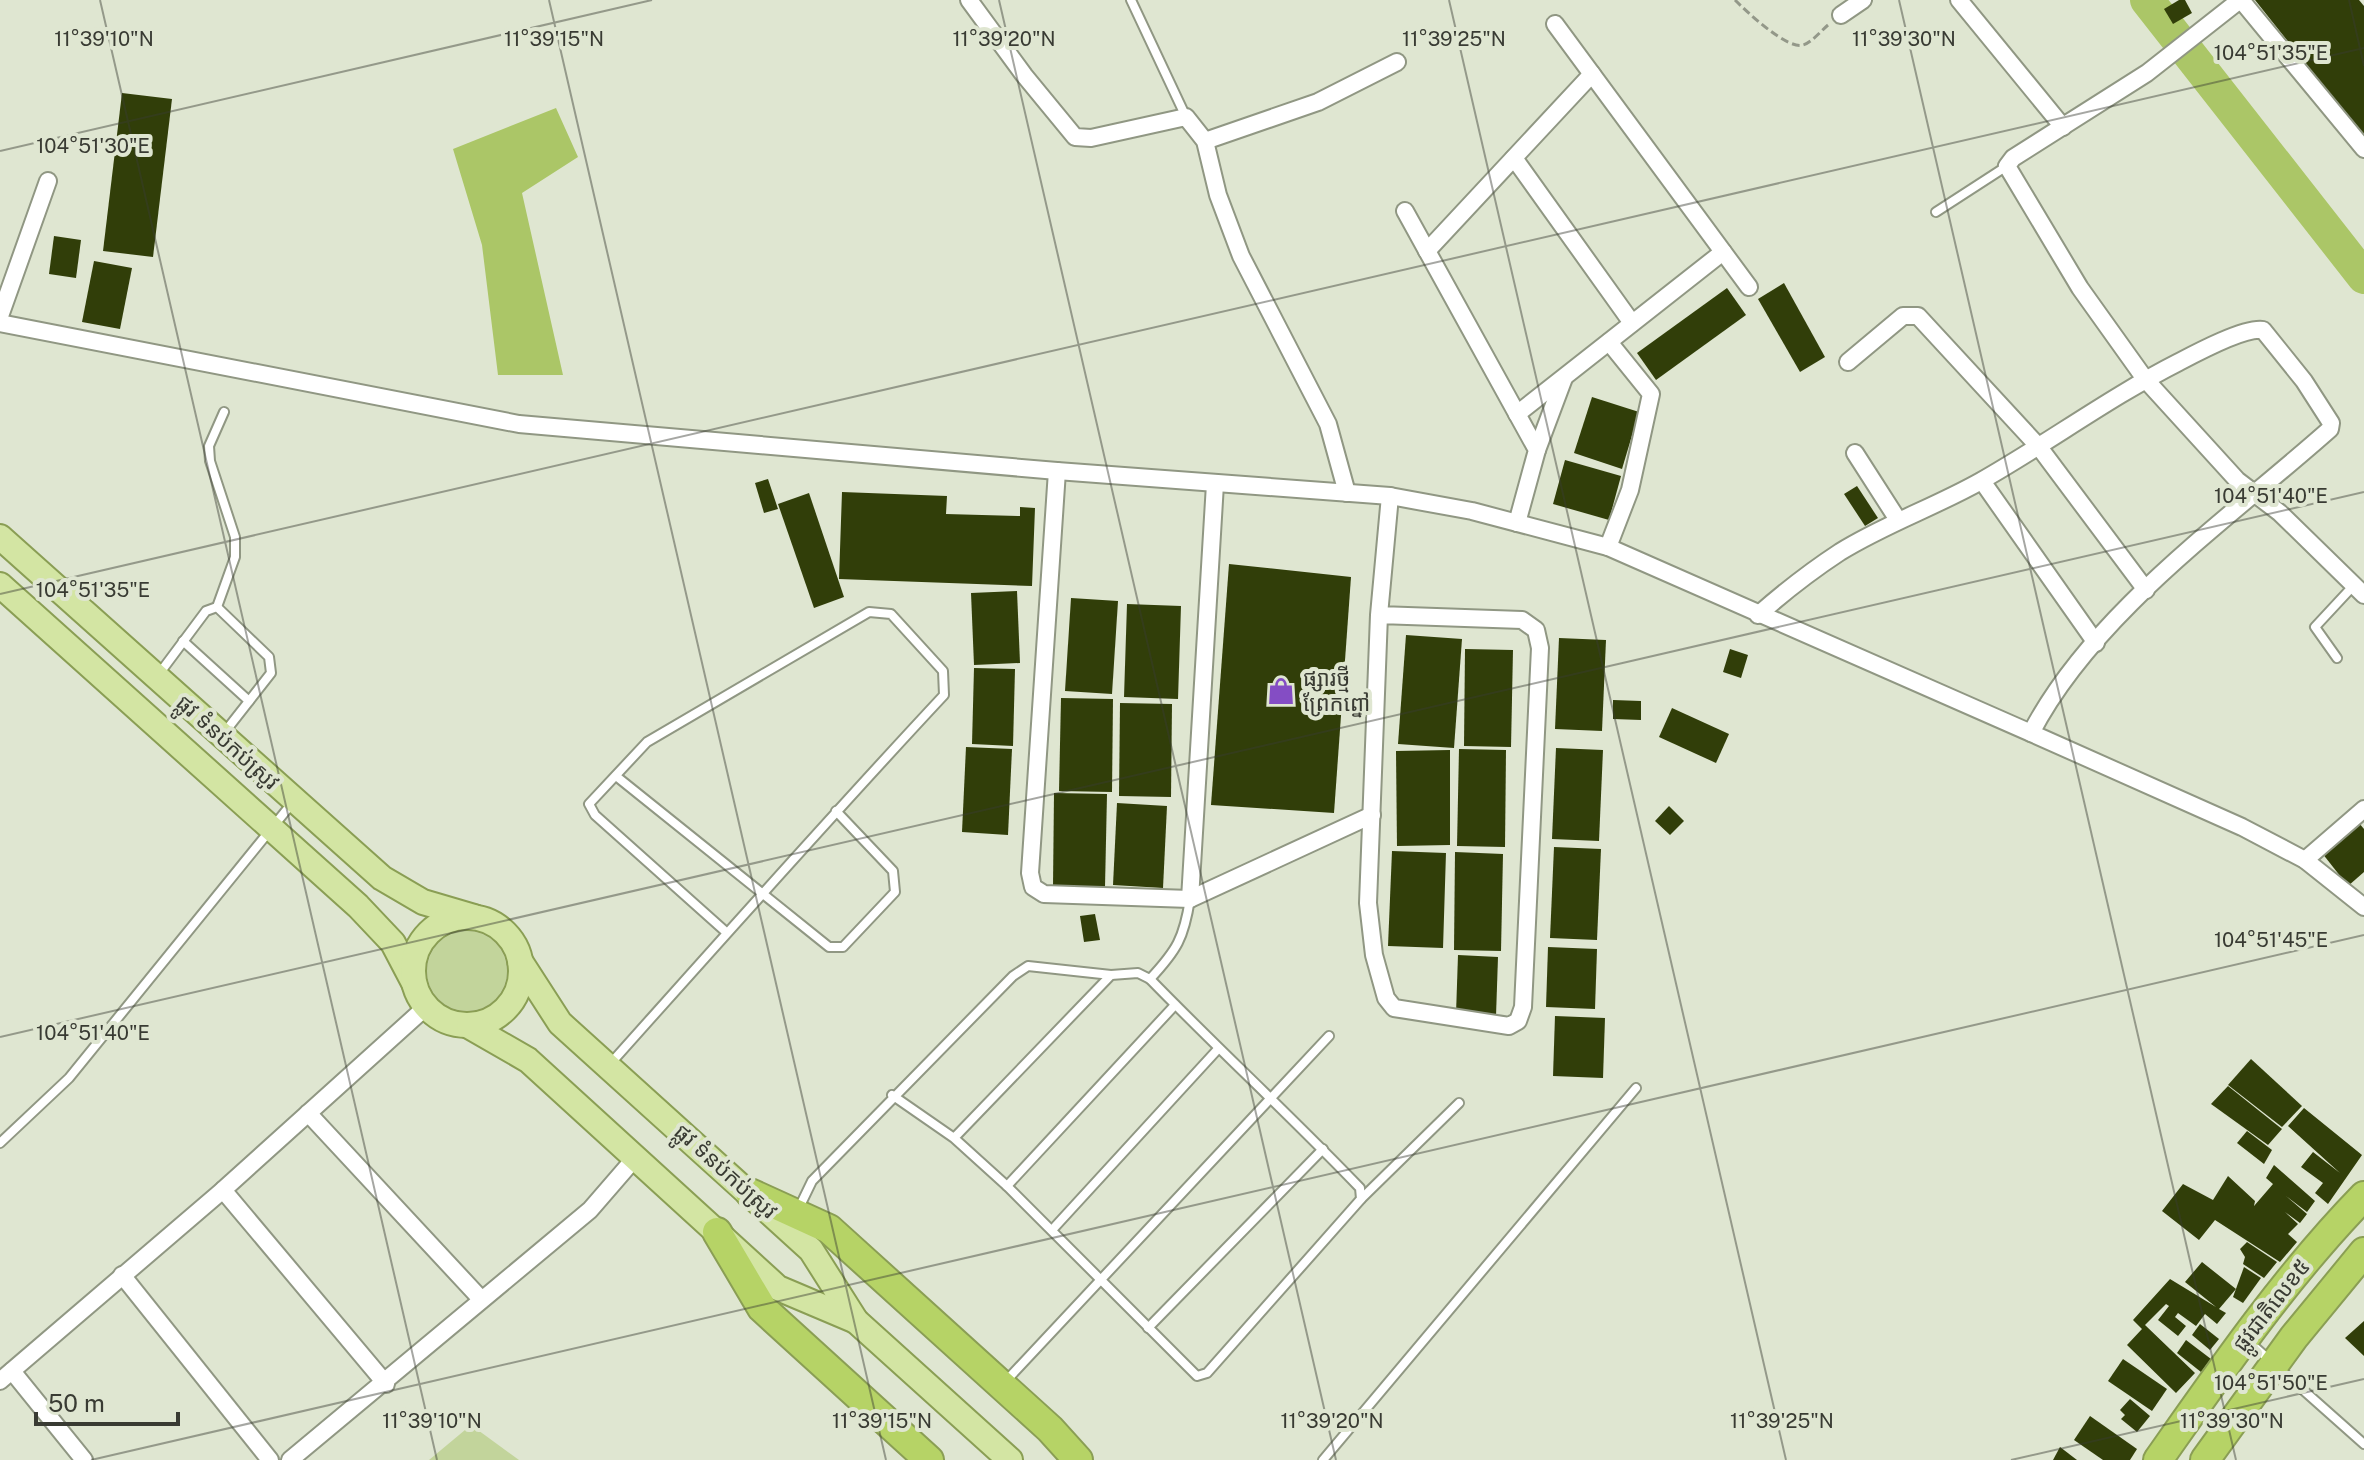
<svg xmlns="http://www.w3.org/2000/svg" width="2364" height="1460" viewBox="0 0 2364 1460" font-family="'Public Sans','Noto Sans Khmer',sans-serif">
	<rect width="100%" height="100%" fill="#dfe6d1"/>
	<g fill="#c2d49b">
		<circle cx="467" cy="971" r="40"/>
		<path d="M471,1425L519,1460H429Z"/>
	</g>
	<path fill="#abc667" d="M556,108L578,157L522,193L563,375H498L482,245L453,149Z"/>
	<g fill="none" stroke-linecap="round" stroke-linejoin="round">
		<path stroke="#abc667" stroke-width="34" d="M2147,0L2364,277"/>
	</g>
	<g fill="#313e09">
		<path d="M2179,0H2185L2192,13L2173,24L2164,9Z"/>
		<path d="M2255,0H2359L2364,6V137Z"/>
		<path d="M122,93L172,99L153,257L103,251Z"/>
		<path d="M54,236L81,240L76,278L49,274Z"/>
		<path d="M94,261L132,268L120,329L82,322Z"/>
		<path d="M1784,283L1825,357L1800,372L1758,299Z"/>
		<path d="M1727,288L1746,315L1656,380L1637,353Z"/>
		<path d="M1592,397L1639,412L1622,469L1574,453Z"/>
		<path d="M1565,460L1621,476L1609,520L1553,504Z"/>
		<path d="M768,479L778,509L764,513L755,483Z"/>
		<path d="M1857,486L1878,518L1865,526L1844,494Z"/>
		<path d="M842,492L947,496L946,514L1020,516V507L1035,508L1032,586L839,579Z"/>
		<path d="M809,493L844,597L814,608L778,504Z"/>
		<path d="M1229,564L1351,577L1334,813L1211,805Z"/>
		<path d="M1017,591L1020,663L974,665L971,593Z"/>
		<path d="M1071,598L1118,601L1112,694L1065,691Z"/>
		<path d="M1127,604L1181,606L1178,699L1124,697Z"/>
		<path d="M1406,635L1462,639L1454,748L1398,744Z"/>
		<path d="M1559,638L1606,640L1602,731L1555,729Z"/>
		<path d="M1465,649L1513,650L1511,747L1464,746Z"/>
		<path d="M1730,649L1748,655L1741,678L1723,672Z"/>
		<path d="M974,668L1015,669L1013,746L972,744Z"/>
		<path d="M1061,698L1113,699L1112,792L1059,791Z"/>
		<path d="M1613,700L1641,701V720L1613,719Z"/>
		<path d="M1120,703L1172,704L1171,797L1119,796Z"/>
		<path d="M1672,708L1729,734L1716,763L1659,737Z"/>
		<path d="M966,747L1012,749L1008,835L962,832Z"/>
		<path d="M1556,748L1603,750L1599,841L1552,839Z"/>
		<path d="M1459,749L1506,750L1505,847L1457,846Z"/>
		<path d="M1450,750V845L1397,846L1396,751Z"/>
		<path d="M1054,793L1107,794L1105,887L1053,886Z"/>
		<path d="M1117,803L1167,806L1163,888L1113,885Z"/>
		<path d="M1669,806L1684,821L1670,835L1655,821Z"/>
		<path d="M2359,823L2364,829V872L2348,886L2322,853Z"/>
		<path d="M1554,847L1601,849L1597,940L1550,938Z"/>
		<path d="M1392,851L1446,853L1443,948L1388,946Z"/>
		<path d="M1455,852L1503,854L1501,951L1454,950Z"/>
		<path d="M1095,914L1100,940L1084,942L1080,916Z"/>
		<path d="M1548,947L1597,949L1595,1009L1546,1007Z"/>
		<path d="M1458,955L1498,957L1496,1016L1456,1014Z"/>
		<path d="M1555,1016L1605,1018L1603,1078L1553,1076Z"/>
		<path d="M2251,1059L2302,1106L2282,1127L2228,1085Z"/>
		<path d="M2228,1086L2282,1129L2268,1145L2211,1104Z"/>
		<path d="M2304,1108L2362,1155L2328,1204L2315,1193L2323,1183L2301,1167L2313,1152L2340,1173L2288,1126Z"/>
		<path d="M2247,1131L2272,1150L2264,1164L2237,1143Z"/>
		<path d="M2274,1165L2315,1201L2307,1212L2286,1196L2307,1214L2300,1223L2285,1212L2298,1224L2288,1234L2297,1242L2280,1262L2215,1220L2199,1240L2162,1211L2183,1184L2213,1200L2228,1176L2255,1201L2254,1206L2273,1184L2266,1178Z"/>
		<path d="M2247,1242L2277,1262L2264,1278L2243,1264L2245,1257L2240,1249Z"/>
		<path d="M2202,1262L2236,1289L2219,1309L2226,1313L2217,1324L2205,1314L2196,1326L2178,1313L2175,1317L2186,1326L2178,1336L2158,1320L2169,1306L2166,1304L2145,1325L2195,1373L2176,1393L2127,1345L2142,1329L2133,1320L2170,1279L2216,1307L2185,1282Z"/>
		<path d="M2244,1267L2261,1278L2243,1303L2233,1297Z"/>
		<path d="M2364,1321V1356L2345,1338Z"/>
		<path d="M2200,1324L2219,1339L2210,1350L2192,1335Z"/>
		<path d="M2186,1340L2211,1359L2201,1372L2177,1353Z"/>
		<path d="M2123,1359L2167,1389L2152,1411L2108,1381Z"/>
		<path d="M2130,1399L2150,1416L2137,1432L2121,1419L2125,1415L2120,1410Z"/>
		<path d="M2090,1416L2137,1449L2130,1460H2103L2074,1440Z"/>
		<path d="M2060,1447L2077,1460H2053Z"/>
	</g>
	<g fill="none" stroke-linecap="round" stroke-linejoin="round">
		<g stroke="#909783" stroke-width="12">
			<g id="lane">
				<path d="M1131,0L1186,117"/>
				<path d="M1936,212L2007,166"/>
				<path d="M217,607L235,557V537L210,461L209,446L224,412"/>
				<path d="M183,641L249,701"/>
				<path d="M2337,658L2315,627L2355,584"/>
				<path d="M159,674L206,611L217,607L269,657L271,673L224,733"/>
				<path d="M616,776L829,947H843L895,892L893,871L836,811"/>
				<path d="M1150,979C1177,950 1184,938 1190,899"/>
				<path d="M611,1063C721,940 831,816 944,695L943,671L891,614L869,612L647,742L589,804L595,815L726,932"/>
				<path d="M892,1095L954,1138L1007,1186L1197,1376L1207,1373L1361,1199L1360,1188C1292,1117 1219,1050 1150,979L1138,973L1111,975L954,1138"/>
				<path d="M0,1143L69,1078L293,802"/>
				<path d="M1007,1186L1175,1005"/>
				<path d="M1361,1199L1459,1103"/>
				<path d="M798,1210L812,1181L1013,976L1028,966L1111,975"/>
				<path d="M1052,1230L1218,1049"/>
				<path d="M1148,1328L1323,1149"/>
				<path d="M2248,1341L2364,1444"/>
				<path d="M1005,1382L1329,1036"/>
				<path d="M1323,1460L1636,1088"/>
			</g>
		</g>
		<g stroke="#909783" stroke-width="20">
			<g id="street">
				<path d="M969,0L1024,75L1075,137L1091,138L1186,117L1205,141L1218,195L1241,256L1328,424L1347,493"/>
				<path d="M1959,0L2063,127"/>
				<path d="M2240,0L2147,73L2013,158L2007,166L2080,288L2145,379L2237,480L2280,513L2364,595"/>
				<path d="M2241,0L2364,149"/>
				<path d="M1841,15L1863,0"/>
				<path d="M1555,24L1749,287"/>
				<path d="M1205,141L1318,102L1397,62"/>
				<path d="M1514,158L1632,323"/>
				<path d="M1405,211L1537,450L1517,523"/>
				<path d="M1427,251L1592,74"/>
				<path d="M0,316L48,181"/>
				<path d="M0,323L519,424L1057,471L1390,496L1472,511L1608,547L2031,733L2242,827L2305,860L2364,907"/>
				<path d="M1848,362L1903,316H1918L2039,447L2146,590"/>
				<path d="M1517,414L1723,252"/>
				<path d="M1537,450L1564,378"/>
				<path d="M1855,453L1898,520"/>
				<path d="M1057,471L1030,873L1033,887L1044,894L1190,899L1372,815"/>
				<path d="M1982,481L2096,643"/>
				<path d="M1608,547L1630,490L1651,394L1609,342"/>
				<path d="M1379,615L1522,620L1536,630L1540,648L1523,1007L1518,1021L1509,1026L1394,1008L1386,998L1374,955L1368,903L1379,615L1390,496"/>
				<path d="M1758,615C1784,592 1811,571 1840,552C1885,524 1935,507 1981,481C2048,443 2110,397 2179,362C2196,353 2245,327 2263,330L2304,381L2331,423L2330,429C2230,518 2093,613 2031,733"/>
				<path d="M2305,860L2364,809"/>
				<path d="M1190,899L1215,484"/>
				<path d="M308,1113L480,1298"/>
				<path d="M223,1190L386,1384"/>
				<path d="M122,1275L270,1460"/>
				<path d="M12,1371L84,1460"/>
				<path d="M0,1381L223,1190L426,1007"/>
				<path d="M290,1460L590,1210L635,1158"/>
			</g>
		</g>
		<g stroke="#8a9e54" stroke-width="28">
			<g id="primary">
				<path d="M0,537L382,878L423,902L474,917"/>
				<path d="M0,585L358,906L393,943L414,983"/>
				<circle cx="467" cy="971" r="54"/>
				<path d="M520,961L560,1023L811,1250L856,1321L1010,1460"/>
				<path d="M469,1026L528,1060L778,1288L856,1321"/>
			</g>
		</g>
		<g stroke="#8a9e54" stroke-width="32">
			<g id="highway">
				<path d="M750,1193L829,1229L1050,1429L1078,1460"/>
				<path d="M717,1232L762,1308L929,1460"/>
				<path d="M2158,1460C2222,1369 2286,1276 2364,1196"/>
				<path d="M2205,1460L2294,1337L2364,1252"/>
			</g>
		</g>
		<path stroke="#939889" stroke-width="3" stroke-dasharray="8 4" stroke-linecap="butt" d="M1735,0C1746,11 1787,50 1803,45C1811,43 1821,31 1828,25"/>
		<use href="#lane" stroke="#fff" stroke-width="8"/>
		<use href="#street" stroke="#fff" stroke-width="16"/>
		<use href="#primary" stroke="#d3e5a3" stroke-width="24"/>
		<use href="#highway" stroke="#b6d366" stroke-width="28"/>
	</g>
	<path fill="none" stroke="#393b33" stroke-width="2" stroke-opacity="0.45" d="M100,0L437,1460M549,0L886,1460M999,0L1336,1460M1449,0L1786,1460M1899,0L2236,1460M2349,0L2364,66M0,151L652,0M0,594L2364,48M0,1037L2364,492M91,1460L2364,935M2011,1460L2364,1379"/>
	<defs>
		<g id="shop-bare" transform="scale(2.16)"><path d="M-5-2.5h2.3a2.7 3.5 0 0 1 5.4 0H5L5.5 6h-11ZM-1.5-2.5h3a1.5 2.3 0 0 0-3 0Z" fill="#844dc4" stroke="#dfe6d1" stroke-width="2.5" paint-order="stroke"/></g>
	</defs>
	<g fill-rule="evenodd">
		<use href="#shop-bare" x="1281" y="691"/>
	</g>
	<g text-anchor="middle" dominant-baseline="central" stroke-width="8" stroke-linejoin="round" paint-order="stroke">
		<g font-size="22" fill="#393b33" stroke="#dfe6d1" text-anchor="start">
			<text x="1303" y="678">ផ្សារថ្មី<tspan x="1303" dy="25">ព្រែកព្នៅ</tspan></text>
		</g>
		<g font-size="22" fill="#393b33" stroke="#dfe6d1">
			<text transform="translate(228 742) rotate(42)">ផ្លូវ ទំនប់កប់ស្រូវ</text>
			<text transform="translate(726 1171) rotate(42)">ផ្លូវ ទំនប់កប់ស្រូវ</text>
			<text transform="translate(2271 1305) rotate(-52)">ផ្លូវជាតិលេខ៥</text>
		</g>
	</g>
	<g font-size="20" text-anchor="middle" fill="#393b33" stroke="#dfe6d1" stroke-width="8" stroke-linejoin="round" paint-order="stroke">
		<text x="104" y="46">11°39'10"N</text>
		<text x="554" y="46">11°39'15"N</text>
		<text x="1004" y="46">11°39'20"N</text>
		<text x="1454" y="46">11°39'25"N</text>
		<text x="1904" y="46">11°39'30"N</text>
		<text x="2271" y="60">104°51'35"E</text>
		<text x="93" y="153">104°51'30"E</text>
		<text x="2271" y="503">104°51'40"E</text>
		<text x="93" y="597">104°51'35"E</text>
		<text x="2271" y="947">104°51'45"E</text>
		<text x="93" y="1040">104°51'40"E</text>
		<text x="2271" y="1390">104°51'50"E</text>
		<text x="432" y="1428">11°39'10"N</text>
		<text x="882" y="1428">11°39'15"N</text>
		<text x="1332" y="1428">11°39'20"N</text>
		<text x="1782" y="1428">11°39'25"N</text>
		<text x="2232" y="1428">11°39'30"N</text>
	</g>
	<path d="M36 1412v12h142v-12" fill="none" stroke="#393b33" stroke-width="4"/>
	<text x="48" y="1412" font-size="24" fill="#393b33" stroke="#dfe6d1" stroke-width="6" paint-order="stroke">50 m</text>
</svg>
